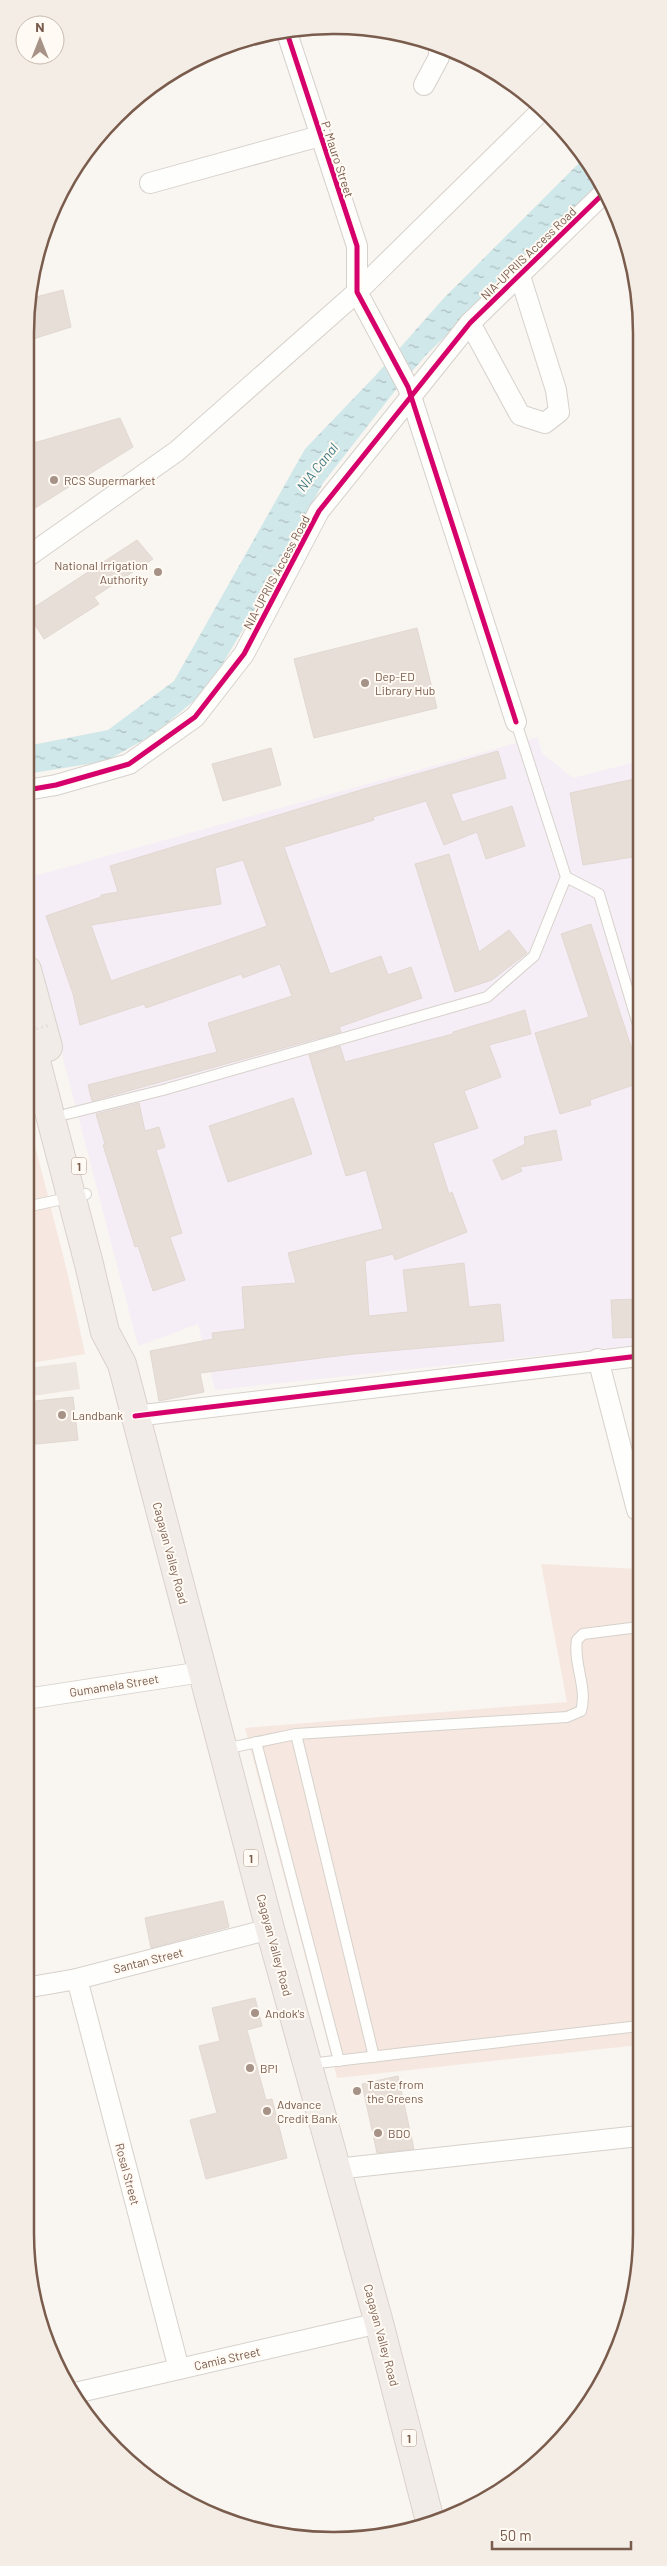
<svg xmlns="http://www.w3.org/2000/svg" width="667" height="2566" viewBox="0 0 667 2566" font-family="Barlow,sans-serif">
	<defs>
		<pattern id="water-ripples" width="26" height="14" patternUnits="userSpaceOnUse" patternTransform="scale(1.25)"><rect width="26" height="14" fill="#d0e8ea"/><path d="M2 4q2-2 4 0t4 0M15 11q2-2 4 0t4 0" fill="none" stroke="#aebfc0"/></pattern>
	</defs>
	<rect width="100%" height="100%" fill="#f9f5f0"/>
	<g fill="#f6e8e1">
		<path d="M27,1114L68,1275L85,1354L26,1364Z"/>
		<path d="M541,1564L639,1569V2045L337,2078L245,1728L567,1702Z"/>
	</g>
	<path fill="#ede5e0" d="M76,1362L80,1389L26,1397V1368Z"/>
	<path fill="#f6eef6" d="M538,737L542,753L573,778L639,761V1345L215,1390L198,1324L138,1346L27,920V878Z"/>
	<path fill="url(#water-ripples)" d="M583,159L602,185L428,353L394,392L323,483L258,604L207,690L154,734L106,761L27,774V746L108,730L174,681L305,449L376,375L443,299Z"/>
	<g fill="#e6ded7" stroke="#e2d8d2" fill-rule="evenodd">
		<path d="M63,290L71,327L30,340L28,329V299Z"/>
		<path d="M120,418L133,447L27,513V445Z"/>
		<path d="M137,540L153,559L94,597L99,604L44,639L27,612Z"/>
		<path d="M417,628L437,708L314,738L294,659Z"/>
		<path d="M271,748L281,785L223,801L212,764Z"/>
		<path d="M498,751L506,778L451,794L462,822L512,806L525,846L486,859L477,832L444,845L426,801L373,817L374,820L284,847L330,974L381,956L388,975L411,967L422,998L339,1027L341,1032L92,1101L88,1085L217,1052L208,1023L292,996L280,964L243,978L241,974L146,1008L144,1004L80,1025L73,994L46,916L101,897V895L118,892L110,866L364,789ZM243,860L267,926L111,981L91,925L221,904L215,868Z"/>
		<path d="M639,778V856L583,865L570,793Z"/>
		<path d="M449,854L479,952L509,930L527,953L492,980L455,992L415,864Z"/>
		<path d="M591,924L639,1071V1083L590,1100L591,1105L560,1114L535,1033L589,1017L561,934Z"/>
		<path d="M525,1010L531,1034L489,1045L501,1077L464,1091L478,1128L433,1143L449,1194L452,1192L467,1232L395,1260L393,1254L365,1261L369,1316L408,1312L403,1270L464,1263L469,1307L500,1304L504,1341L354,1354L200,1373L204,1392L159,1401L150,1351L213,1339L212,1333L245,1329L242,1287L296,1283L288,1253L383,1229L366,1170L346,1176L309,1055L340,1046L345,1062L453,1034V1032Z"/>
		<path d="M293,1098L312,1154L228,1182L209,1126Z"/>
		<path d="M139,1103L145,1131L159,1127L165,1147L156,1150L182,1233L170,1237L185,1280L153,1291L138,1246L135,1247L103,1145L105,1144L96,1114Z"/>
		<path d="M556,1130L562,1160L520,1167L522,1171L502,1180L493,1160L525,1144L524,1137Z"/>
		<path d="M639,1299V1337L613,1338L611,1300Z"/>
		<path d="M73,1397L78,1440L26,1445V1402Z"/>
		<path d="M223,1901L229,1927L151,1948L145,1918Z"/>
		<path d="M255,1998L262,2026L247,2030L266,2100L272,2099L287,2158L206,2179L190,2120L217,2113L199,2046L220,2041L212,2008Z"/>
		<path d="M398,2076L414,2149L377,2153L362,2084Z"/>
	</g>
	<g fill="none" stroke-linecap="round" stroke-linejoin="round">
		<g stroke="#d7d1cb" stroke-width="12">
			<g id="service">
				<path d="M566,877L599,894L639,1028"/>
				<path d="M67,1114L163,1090L487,997L534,956L566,877L516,722"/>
				<path d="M26,1207L86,1194"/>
				<path d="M296,1734L374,2057"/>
				<path d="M256,1742L339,2061"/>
				<path d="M224,1749L296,1734L567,1717L581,1711C588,1688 573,1664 577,1640L583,1634L639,1627"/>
				<path d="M309,2064L639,2026"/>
			</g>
		</g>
		<g stroke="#d7d1cb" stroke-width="22">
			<g id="minor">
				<path d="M287,33L357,246V292L408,387L516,722"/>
				<path d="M424,85L439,57V47"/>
				<path d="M150,183L320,136"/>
				<path d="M470,323L520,415L545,423L559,412L556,390L520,276"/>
				<path d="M27,557L177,451L357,292L543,109"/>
				<path d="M27,790L56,785L129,764L195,717L244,654L319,511L470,323L606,191"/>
				<path d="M598,1359L637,1510L639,1511"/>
				<path d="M135,1416L639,1356"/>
				<path d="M26,1699L202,1672"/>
				<path d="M77,1979L179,2369"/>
				<path d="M25,1988L77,1979L270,1929"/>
				<path d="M336,2169L639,2136"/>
				<path d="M75,2393L379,2323"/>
			</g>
		</g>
		<g stroke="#dad1cc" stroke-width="30">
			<g id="trunk">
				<path d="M27,970L48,1047"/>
				<path d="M27,1027L89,1264L105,1332L122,1364L270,1929L379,2323L431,2525"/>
			</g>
		</g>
		<use href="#service" stroke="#fefefd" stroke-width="10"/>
		<use href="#minor" stroke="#fefefd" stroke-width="20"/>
		<use href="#trunk" stroke="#f2ece8" stroke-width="28"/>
		<path stroke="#dcd5d0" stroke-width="3" stroke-dasharray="1 4" stroke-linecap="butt" d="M27,1031L51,1025"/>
		<g stroke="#fffaf3" stroke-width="8">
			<g id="cycleway">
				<path d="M287,33L357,246V292L408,387L516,722"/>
				<path d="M27,790L56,785L129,764L195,717L244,654L319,511L470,323L606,191"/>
				<path d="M135,1416L639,1356"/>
			</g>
		</g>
		<use href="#cycleway" stroke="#d6006c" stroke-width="5"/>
	</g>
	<g fill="#a69286" stroke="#fffaf3" stroke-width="2">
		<circle cx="54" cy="480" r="5"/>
		<circle cx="158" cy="572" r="5"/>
		<circle cx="365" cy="683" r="5"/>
		<circle cx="62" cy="1415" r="5"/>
		<circle cx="255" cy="2013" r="5"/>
		<circle cx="250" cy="2068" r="5"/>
		<circle cx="357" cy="2091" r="5"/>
		<circle cx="267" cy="2111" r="5"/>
		<circle cx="378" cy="2133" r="5"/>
	</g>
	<g text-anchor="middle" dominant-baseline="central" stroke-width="4" stroke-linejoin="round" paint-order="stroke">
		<g fill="#fffaf3" stroke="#a28b7f" stroke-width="1">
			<rect x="71.5" y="1157.5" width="15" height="17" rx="4"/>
			<rect x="243.5" y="1849.5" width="15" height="17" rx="4"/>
			<rect x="401.5" y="2429.5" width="15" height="17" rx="4"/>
		</g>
		<g font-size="11" font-weight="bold" fill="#7a5c4d">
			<text x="79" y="1166">1</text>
			<text x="251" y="1858">1</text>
			<text x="409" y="2438">1</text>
		</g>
		<g font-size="12" fill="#7a5c4d" stroke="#fffaf3">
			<text transform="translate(338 159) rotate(72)">P. Mauro Street</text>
			<text transform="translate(528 253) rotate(-44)">NIA-UPRIIS Access Road</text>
			<text transform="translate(276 572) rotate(-62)">NIA-UPRIIS Access Road</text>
			<text transform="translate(171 1553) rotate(75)">Cagayan Valley Road</text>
			<text transform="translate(114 1685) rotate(-9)">Gumamela Street</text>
			<text transform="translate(275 1945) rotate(75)">Cagayan Valley Road</text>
			<text transform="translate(148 1960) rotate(-14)">Santan Street</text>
			<text transform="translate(128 2174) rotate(75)">Rosal Street</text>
			<text transform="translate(382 2335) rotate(75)">Cagayan Valley Road</text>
			<text transform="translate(227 2358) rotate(-13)">Camia Street</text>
		</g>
		<g font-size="12" fill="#7a5c4d" stroke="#fffaf3" text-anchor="start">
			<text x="64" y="480">RCS Supermarket</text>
			<text x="148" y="565" text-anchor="end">National Irrigation<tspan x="148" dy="14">Authority</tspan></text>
			<text x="375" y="676">Dep-ED<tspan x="375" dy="14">Library Hub</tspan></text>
			<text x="72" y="1415">Landbank</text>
			<text x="265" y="2013">Andok's</text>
			<text x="260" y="2068">BPI</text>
			<text x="367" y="2084">Taste from<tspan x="367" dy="14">the Greens</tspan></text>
			<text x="277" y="2104">Advance<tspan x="277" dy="14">Credit Bank</tspan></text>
			<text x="388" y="2133">BDO</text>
		</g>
		<g font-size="14" font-style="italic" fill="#437c86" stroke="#fffaf3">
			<text transform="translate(317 467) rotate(-52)">NIA Canal</text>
		</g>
	</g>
	<path d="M0 0H667V2566H0ZM333 34H334A299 299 0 0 1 633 333V2233A299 299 0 0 1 334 2532H333A299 299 0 0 1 34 2233V333A299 299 0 0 1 333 34Z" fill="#f4ede6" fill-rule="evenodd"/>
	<path fill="none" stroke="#7a5c4d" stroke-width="2.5" d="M333 34H334A299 299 0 0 1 633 333V2233A299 299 0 0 1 334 2532H333A299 299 0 0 1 34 2233V333A299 299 0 0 1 333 34Z"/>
	<g transform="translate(40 40)"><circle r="24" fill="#fffaf3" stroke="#cabbb1"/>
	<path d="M0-4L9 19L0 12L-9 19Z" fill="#a69286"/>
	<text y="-8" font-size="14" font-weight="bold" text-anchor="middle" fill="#7a5c4d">N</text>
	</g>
	<path d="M492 2541v8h139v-8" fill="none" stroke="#7a5c4d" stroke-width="2.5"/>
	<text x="500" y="2541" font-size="15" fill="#7a5c4d" stroke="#fffaf3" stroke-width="4" paint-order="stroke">50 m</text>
</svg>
